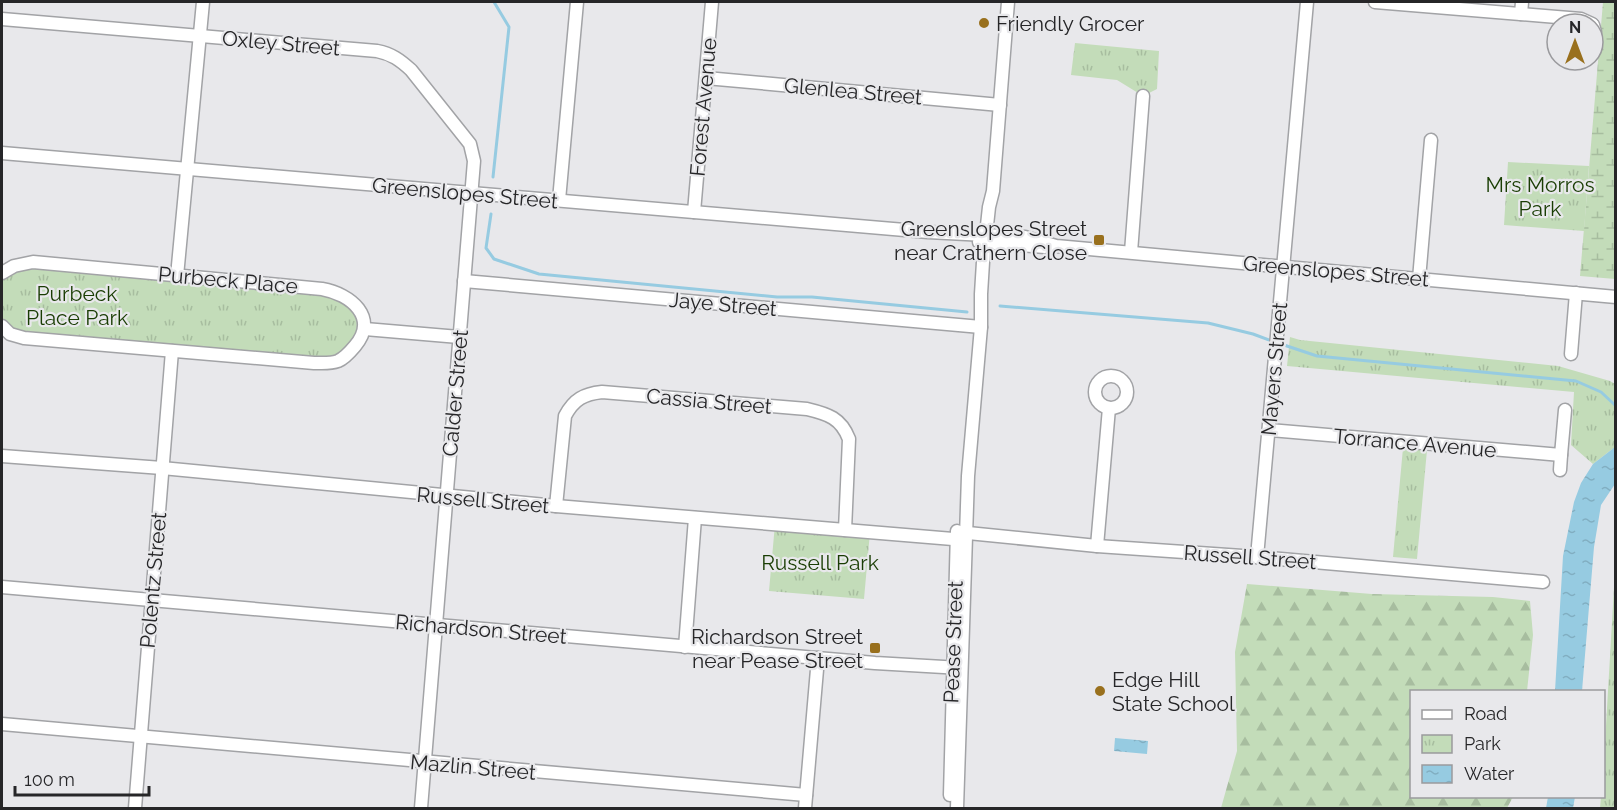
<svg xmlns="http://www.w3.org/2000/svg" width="1617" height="810" viewBox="0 0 1617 810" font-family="Raleway,sans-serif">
	<defs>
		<pattern id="forest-firs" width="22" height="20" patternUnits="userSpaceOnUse" patternTransform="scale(1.5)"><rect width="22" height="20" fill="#c3dcb9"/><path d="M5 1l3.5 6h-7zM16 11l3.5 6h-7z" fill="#a7bd9f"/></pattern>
		<pattern id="wetland-marsh" width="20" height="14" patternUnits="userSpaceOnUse" patternTransform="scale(1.5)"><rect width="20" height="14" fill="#c3dcb9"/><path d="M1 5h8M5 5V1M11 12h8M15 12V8" fill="none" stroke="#a7bd9f"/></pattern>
		<pattern id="park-tufts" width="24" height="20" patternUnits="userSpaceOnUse" patternTransform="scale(1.5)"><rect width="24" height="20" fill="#c3dcb9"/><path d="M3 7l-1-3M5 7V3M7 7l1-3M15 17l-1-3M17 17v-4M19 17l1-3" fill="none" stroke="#a7bd9f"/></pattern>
		<pattern id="water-ripples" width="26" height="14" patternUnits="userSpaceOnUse" patternTransform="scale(1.5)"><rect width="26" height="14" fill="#96cbe1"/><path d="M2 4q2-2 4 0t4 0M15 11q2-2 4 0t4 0" fill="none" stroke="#81aec1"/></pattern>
	</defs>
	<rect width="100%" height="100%" fill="#e8e8eb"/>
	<path fill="url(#forest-firs)" d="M1247,584L1372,594L1493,597L1530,601L1533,635L1527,691L1412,692V796L1513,797L1507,808H1221L1237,751L1235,652Z"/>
	<path fill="url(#wetland-marsh)" d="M1603,2H1615V279L1580,276Z"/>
	<g fill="url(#park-tufts)">
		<path d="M1075,43L1159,51L1157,89L1143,96L1117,80L1071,75Z"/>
		<path d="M1508,162L1589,166L1584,231L1504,225Z"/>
		<path d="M25,268L329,295C335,298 342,300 346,304C370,322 350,353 328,358L21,333L11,329L2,321V281L16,271Z"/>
		<path d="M1290,337L1300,340L1558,366L1610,381L1615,384V447L1593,464L1571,445L1574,392L1287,366Z"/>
		<path d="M1403,448L1427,450L1417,559L1393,557Z"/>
		<path d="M775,524L870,532L864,599L769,591Z"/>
		<path d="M1615,570V808H1600L1601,797L1604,796V760Z"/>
	</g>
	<g fill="url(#water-ripples)">
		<path d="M1615,447V484L1601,505L1594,547L1582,691H1555L1563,556L1574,502L1581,483L1593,464Z"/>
		<path d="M1115,738L1148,741L1147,754L1114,751Z"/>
		<path d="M1548,797H1575L1573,808H1546Z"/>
	</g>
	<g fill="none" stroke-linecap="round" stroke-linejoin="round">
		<g stroke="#96cbe1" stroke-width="3">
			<path d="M493,177L509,27L494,2"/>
			<path d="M491,214L486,248L494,259L539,274L777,297H812L967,312"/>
			<path d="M1000,306L1208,323L1253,334L1272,341"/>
			<path d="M1278,343L1317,356L1576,381L1601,392L1616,406"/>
		</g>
		<g stroke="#a2a3a6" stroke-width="15">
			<g id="minor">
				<path d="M1375,2L1581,19L1592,24"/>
				<path d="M1521,14L1522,2"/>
				<path d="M2,19L377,51C392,54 400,60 411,70L470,144L474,161L421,808"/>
				<path d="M1593,25L1595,32L1594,50"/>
				<path d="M706,78L1000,105"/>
				<path d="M2,153L928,232L1025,237L1056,246L1616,297"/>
				<path d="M559,200L577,2"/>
				<path d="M694,212L712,2"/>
				<path d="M979,242L1045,247"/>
				<path d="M1131,252L1143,96"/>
				<path d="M2,273L14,266L33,262L322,289C351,294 379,318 355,346C350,352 345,358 338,361C330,364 322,363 314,363L24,338L10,334L2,326"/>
				<path d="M177,276L203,2"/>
				<path d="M1419,279L1431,140"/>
				<path d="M464,281L981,327"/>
				<path d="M365,329L459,337"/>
				<path d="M1571,354L1576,293"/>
				<circle cx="1111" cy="392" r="16"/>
				<path d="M1269,430L1561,455L1565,410"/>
				<path d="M2,456L162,468L556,506L965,540"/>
				<path d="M1560,470L1561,455"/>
				<path d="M556,506L565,416C574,399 584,394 602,392L807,409C828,414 841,418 849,439L845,530"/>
				<path d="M958,532L1097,546L1257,557L1543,582"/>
				<path d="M1097,546L1109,408"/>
				<path d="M1257,557L1307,2"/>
				<path d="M2,587L875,663L961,668"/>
				<path d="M685,647L695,518"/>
				<path d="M2,724L806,795"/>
				<path d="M950,795L957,531"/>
				<path d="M135,808L172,351"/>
				<path d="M805,808L818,658"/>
				<path d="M957,808L968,476L981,327V294L983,262L989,207L993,191L1008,2"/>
			</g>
		</g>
		<use href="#minor" stroke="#fff" stroke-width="12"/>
	</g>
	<g fill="#99701d" stroke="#e8e8eb" stroke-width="2">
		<circle cx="984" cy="23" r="6"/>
		<rect x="1093" y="234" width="12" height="12" rx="3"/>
		<rect x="869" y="642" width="12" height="12" rx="3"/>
		<circle cx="1100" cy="691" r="6"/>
	</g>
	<g text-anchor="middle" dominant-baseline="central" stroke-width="4.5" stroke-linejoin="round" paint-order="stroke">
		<g font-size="21" fill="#262628" stroke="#e8e8eb" text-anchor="start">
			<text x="996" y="23">Friendly Grocer</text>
			<text x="1087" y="228" text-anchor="end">Greenslopes Street<tspan x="1087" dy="24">near Crathern Close</tspan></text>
			<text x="863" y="636" text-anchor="end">Richardson Street<tspan x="863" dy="24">near Pease Street</tspan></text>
			<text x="1112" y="679">Edge Hill<tspan x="1112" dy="24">State School</tspan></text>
		</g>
		<g font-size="21" fill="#262628" stroke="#e8e8eb">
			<text transform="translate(281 43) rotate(5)">Oxley Street</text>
			<text transform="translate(853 91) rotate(5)">Glenlea Street</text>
			<text transform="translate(703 107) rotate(-85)">Forest Avenue</text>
			<text transform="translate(465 193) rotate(5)">Greenslopes Street</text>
			<text transform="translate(1336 271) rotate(5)">Greenslopes Street</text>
			<text transform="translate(228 280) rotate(5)">Purbeck Place</text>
			<text transform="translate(723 304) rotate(5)">Jaye Street</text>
			<text transform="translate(1274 369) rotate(-85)">Mayers Street</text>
			<text transform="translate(455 393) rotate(-85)">Calder Street</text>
			<text transform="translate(709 401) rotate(5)">Cassia Street</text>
			<text transform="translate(1415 443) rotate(5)">Torrance Avenue</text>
			<text transform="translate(483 500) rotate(5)">Russell Street</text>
			<text transform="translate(1250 557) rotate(4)">Russell Street</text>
			<text transform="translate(153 580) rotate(-85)">Polentz Street</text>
			<text transform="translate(481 629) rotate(5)">Richardson Street</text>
			<text transform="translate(953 642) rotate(-88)">Pease Street</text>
			<text transform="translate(473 767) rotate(5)">Mazlin Street</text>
		</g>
		<g font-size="21" fill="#193d03" stroke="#e8e8eb">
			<text x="1540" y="184">Mrs Morros<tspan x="1540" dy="24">Park</tspan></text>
			<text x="77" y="293">Purbeck<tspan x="77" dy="24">Place Park</tspan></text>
			<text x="820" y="562">Russell Park</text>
		</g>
	</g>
	<rect width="1617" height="810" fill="none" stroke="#262628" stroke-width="6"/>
	<rect x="1410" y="690" width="195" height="108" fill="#e8e8eb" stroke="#9a9a9d" stroke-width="1.5"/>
	<rect x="1422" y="710" width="30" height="9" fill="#ffffff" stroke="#9a9a9d" stroke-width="1.5"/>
	<text x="1464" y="720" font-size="18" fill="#262628">Road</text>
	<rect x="1422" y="735" width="30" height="18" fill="url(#park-tufts)" stroke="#9a9a9d" stroke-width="1.5"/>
	<text x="1464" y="750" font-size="18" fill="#262628">Park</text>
	<rect x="1422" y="765" width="30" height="18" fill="url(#water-ripples)" stroke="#9a9a9d" stroke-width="1.5"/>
	<text x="1464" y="780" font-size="18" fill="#262628">Water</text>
	<g transform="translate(1575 42)"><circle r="28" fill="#e8e8eb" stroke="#9a9a9d" stroke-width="1.5"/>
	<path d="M0-4.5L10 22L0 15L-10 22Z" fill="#99701d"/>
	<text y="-9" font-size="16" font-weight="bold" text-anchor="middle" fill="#262628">N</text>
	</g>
	<path d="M15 786v9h134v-9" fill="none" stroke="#262628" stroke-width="3"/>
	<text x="24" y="786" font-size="18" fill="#262628" stroke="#e8e8eb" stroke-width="4.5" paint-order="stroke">100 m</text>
</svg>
